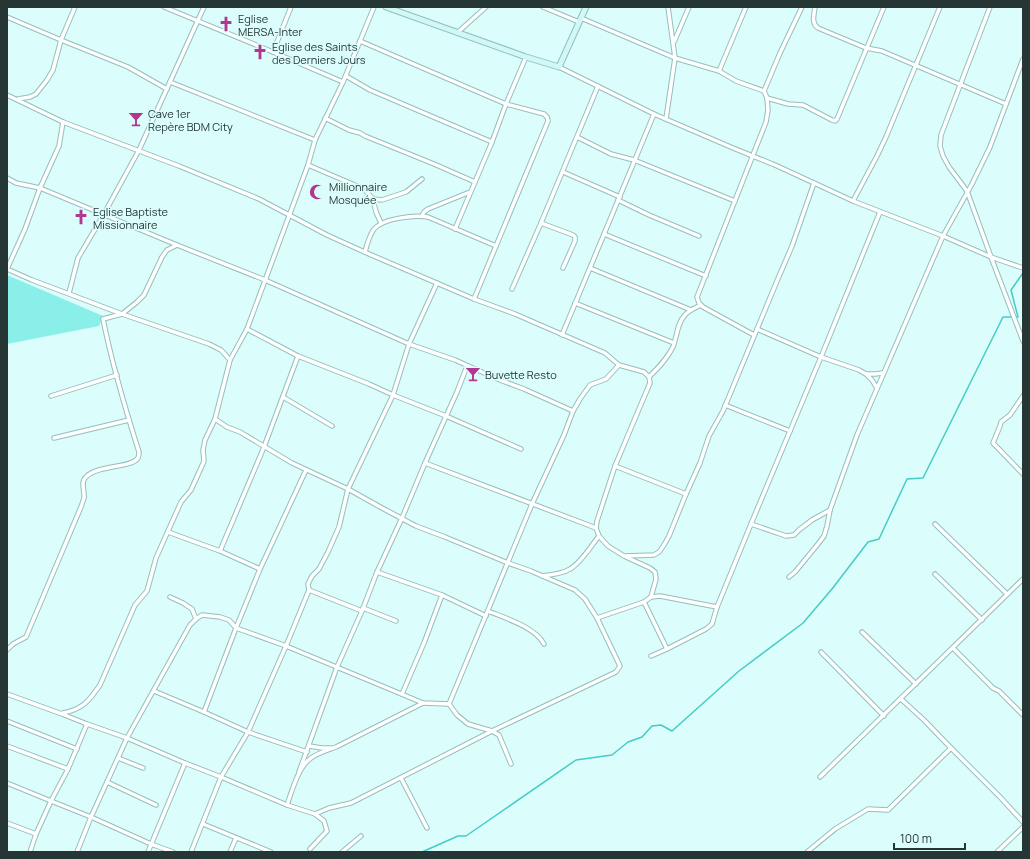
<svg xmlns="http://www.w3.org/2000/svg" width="1030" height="859" viewBox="0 0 1030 859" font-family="Manrope,sans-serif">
	<rect width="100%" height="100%" fill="#dbfdfb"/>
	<path fill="#8befe9" d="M7,275L103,316L99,326L7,344Z"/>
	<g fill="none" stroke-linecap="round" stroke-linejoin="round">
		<path stroke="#44ccc6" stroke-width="1.5" d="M422,852L458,836H466L576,760L612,755L628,742L642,737L652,726L661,725L672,731L739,671L803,623L832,589L868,542L879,539L907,479L923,478L1003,317H1018L1011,290L1023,273"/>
		<g stroke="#95bfbc" stroke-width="5.5">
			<g id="street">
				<path d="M164,7L273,52L343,82"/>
				<path d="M543,7L579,22"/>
				<path d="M815,7C814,15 811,23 818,28L866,48L882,51L1006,104"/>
				<path d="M990,7L941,135L940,146L943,156L949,167L967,191L991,257L1023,341"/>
				<path d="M7,17L61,40L128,67L167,89"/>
				<path d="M581,18L675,58L719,71L736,81L764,91"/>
				<path d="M457,33L486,7"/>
				<path d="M360,41L506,104L544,114L547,117L548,121L474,299"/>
				<path d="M674,42L689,7"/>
				<path d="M273,52L291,7"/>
				<path d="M559,67L654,114L733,148L775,165L853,201L943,236L991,257L1023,268"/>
				<path d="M719,71L746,7"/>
				<path d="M346,76L370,90L492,142"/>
				<path d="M170,82L315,140"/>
				<path d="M7,95L63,122"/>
				<path d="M767,98L788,104L803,105L832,120L835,121L837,119L884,7"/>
				<path d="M18,99L30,97L36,94L47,80L53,70L61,40L75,7"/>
				<path d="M325,118L349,130L360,133L365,136L434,164L475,182"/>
				<path d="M666,119L675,58L668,7"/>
				<path d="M577,137L611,154L634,160L735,201"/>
				<path d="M308,165L364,189L373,199L376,212L381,223"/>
				<path d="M563,172L620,197"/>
				<path d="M7,178L16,183L40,188L177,245L265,280L409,344L455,360L500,380L524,389L573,411"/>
				<path d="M373,199L382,200L406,192L422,179"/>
				<path d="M618,200L649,215L699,236"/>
				<path d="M853,201L877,156L886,137L940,7"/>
				<path d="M422,216L424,212L428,209L470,192"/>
				<path d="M541,223L573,235L575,237V241L563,268"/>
				<path d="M455,229L492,142L506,104L526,57"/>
				<path d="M604,234L706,276"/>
				<path d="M365,252C367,244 369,236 374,229C384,218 414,215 428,217L496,246"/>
				<path d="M590,268L691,310"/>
				<path d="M7,269L25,229L40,188L59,146L63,122L179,166L259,199L327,235L369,254L474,299L515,314L605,353L619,365"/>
				<path d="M7,269L32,280L122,314L209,344L221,350L230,360"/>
				<path d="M512,289L541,223L598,86"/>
				<path d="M69,293L78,258L104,214L139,150L204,7"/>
				<path d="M575,303L674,343"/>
				<path d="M247,329L298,356L369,384L393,395L446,416L521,449"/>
				<path d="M757,329L821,357L859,370L866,374L872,380L877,388"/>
				<path d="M562,335L654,114"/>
				<path d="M754,335L703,307L699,303L697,297L766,122L768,110L767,98L764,91L780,53L802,7"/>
				<path d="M866,374H875L883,373"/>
				<path d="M649,377C658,368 667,359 673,347C677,337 677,323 685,315C689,310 695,308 701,305"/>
				<path d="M51,396L117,375"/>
				<path d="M1023,396L1010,415L1001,422L1000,426L993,443L1023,474"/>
				<path d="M283,397L332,426"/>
				<path d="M725,405L790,431"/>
				<path d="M54,438L129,420"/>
				<path d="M425,463L596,528"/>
				<path d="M615,466L686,494"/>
				<path d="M751,524L786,536L794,535L799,530L812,520L830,510"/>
				<path d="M935,524L1007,594"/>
				<path d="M168,532L220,551L260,569"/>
				<path d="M220,551L264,447L298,356"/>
				<path d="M626,557L650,568L655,572L656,579L651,597"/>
				<path d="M377,572L442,595L486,616"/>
				<path d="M935,574L982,620"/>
				<path d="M542,576C551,575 562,574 570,569C581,563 591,546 599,536"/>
				<path d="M789,577L795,572L818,544L824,536L827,526L830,510L857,435L943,236L972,184L990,147L1023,59"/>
				<path d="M309,590L362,611"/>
				<path d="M170,597L183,603L192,609L196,619"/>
				<path d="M644,602L667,649"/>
				<path d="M363,608L396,621"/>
				<path d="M488,611C505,618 535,627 544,644"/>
				<path d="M597,618L644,602L651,597L660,596L717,607"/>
				<path d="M862,632L916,684"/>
				<path d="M953,648L993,688L999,691L1023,715"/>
				<path d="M7,650L13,644L26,637L81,507C82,504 83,501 84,498C85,491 80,482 86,477C97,465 132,468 138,458C139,456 139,454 139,452C125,408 112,364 103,319L122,314L137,302L144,295L162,257L167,250L177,245"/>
				<path d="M821,652L884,716"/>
				<path d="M651,656L667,649L706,629L712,624L717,607L751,524L821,357L880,212"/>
				<path d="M154,691L204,712L248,732L307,752"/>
				<path d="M7,694L62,714L87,724L127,738L185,763L221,777L287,805L315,814L324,821L327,831L310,849"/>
				<path d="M402,694L424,643L442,595"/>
				<path d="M901,699L924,720L951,748L1000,797L1023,822"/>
				<path d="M449,704L532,504L564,435L573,411L580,399L590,385L606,379L619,365L644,372L649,377L650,383L615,466L597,521L596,528L599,536L608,546L624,556L654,555L659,552L664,545L669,536L686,494L700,463L709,436L723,411L777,281L792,246L814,183"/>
				<path d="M449,704L457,715L468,724L492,731L499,735L511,764"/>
				<path d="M204,712L236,628L286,646L423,703L449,704"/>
				<path d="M63,713C83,709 89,701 100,685L135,605L147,591L156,558L181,502L191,490L201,468L204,461L203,450L205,440L215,419"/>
				<path d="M7,721L77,749"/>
				<path d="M7,746L68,769"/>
				<path d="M309,746L322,748H331"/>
				<path d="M118,758L143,768"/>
				<path d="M299,772L337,667L362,611L377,572L402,518L425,463L457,392L467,366"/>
				<path d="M820,777L1023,579"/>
				<path d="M401,778L427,828"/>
				<path d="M107,782L156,805"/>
				<path d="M7,783L51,801L91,817L151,844L173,852"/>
				<path d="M287,805C292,791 298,767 311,758C318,753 328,750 336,747L423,703"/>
				<path d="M315,814L329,808L351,803L492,731L616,672L620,666L597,618L585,599L575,590L531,571L508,563L445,537L416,526L382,508L348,489L292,463L240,432L227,427L215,419L230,360L247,329L308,165L315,140L343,82L374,7"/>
				<path d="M7,823L36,834"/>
				<path d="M203,824L271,852"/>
				<path d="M30,852L36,834L51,801L68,769L87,724"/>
				<path d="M77,852L91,817L127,738L190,625L196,619L202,615L220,617L229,620L236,628L260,569L306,470"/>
				<path d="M148,852L185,763"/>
				<path d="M191,852L221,777L248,732L286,646L309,590L308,584L312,576L319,569L328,552L339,527L348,489L393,395L409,344L437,283"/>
				<path d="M230,852L236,838"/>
				<path d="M342,852L361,836"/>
				<path d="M807,852L835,829L868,809L888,810L951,748"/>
				<path d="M997,852L1023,827"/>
			</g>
		</g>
		<g stroke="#95bfbc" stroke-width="7">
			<path id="secondary" d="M386,7L526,57L559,67L586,7"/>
		</g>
		<use href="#street" stroke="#fff" stroke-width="3.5"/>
		<use href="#secondary" stroke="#d0f8f6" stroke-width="5"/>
	</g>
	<defs>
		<g id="church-bare" transform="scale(1.2)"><path d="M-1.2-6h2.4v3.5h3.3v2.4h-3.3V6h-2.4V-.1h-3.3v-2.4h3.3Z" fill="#b0398f" stroke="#dbfdfb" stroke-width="2.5" paint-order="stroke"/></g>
		<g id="bar-bare" transform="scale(1.2)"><path d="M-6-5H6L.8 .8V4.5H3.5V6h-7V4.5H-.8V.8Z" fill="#b0398f" stroke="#dbfdfb" stroke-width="2.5" paint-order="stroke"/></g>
		<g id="mosque-bare" transform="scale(1.2)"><path d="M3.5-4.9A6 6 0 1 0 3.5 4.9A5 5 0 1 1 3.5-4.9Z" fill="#b0398f" stroke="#dbfdfb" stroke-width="2.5" paint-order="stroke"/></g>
	</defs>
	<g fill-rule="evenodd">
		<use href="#church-bare" x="226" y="24"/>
		<use href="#church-bare" x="260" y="52"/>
		<use href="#bar-bare" x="136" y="119"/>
		<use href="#mosque-bare" x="317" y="192"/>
		<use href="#church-bare" x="81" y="217"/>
		<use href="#bar-bare" x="473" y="374"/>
	</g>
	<g text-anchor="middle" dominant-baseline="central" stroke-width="3" stroke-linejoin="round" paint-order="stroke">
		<g font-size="11" fill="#253635" stroke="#dbfdfb" text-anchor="start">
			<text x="238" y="18">Eglise<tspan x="238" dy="13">MERSA-Inter</tspan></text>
			<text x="272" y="46">Eglise des Saints<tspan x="272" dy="13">des Derniers Jours</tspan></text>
			<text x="148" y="113">Cave 1er<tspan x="148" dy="13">Repère BDM City</tspan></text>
			<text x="329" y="186">Millionnaire<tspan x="329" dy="13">Mosquée</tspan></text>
			<text x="93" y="211">Eglise Baptiste<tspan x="93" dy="13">Missionnaire</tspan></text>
			<text x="485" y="374">Buvette Resto</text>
		</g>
	</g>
	<rect width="1030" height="859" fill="none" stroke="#253635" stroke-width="16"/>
	<path d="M894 843v6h71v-6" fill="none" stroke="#253635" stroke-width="2"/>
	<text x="900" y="843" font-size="12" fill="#253635" stroke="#dbfdfb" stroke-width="3" paint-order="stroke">100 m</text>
</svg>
